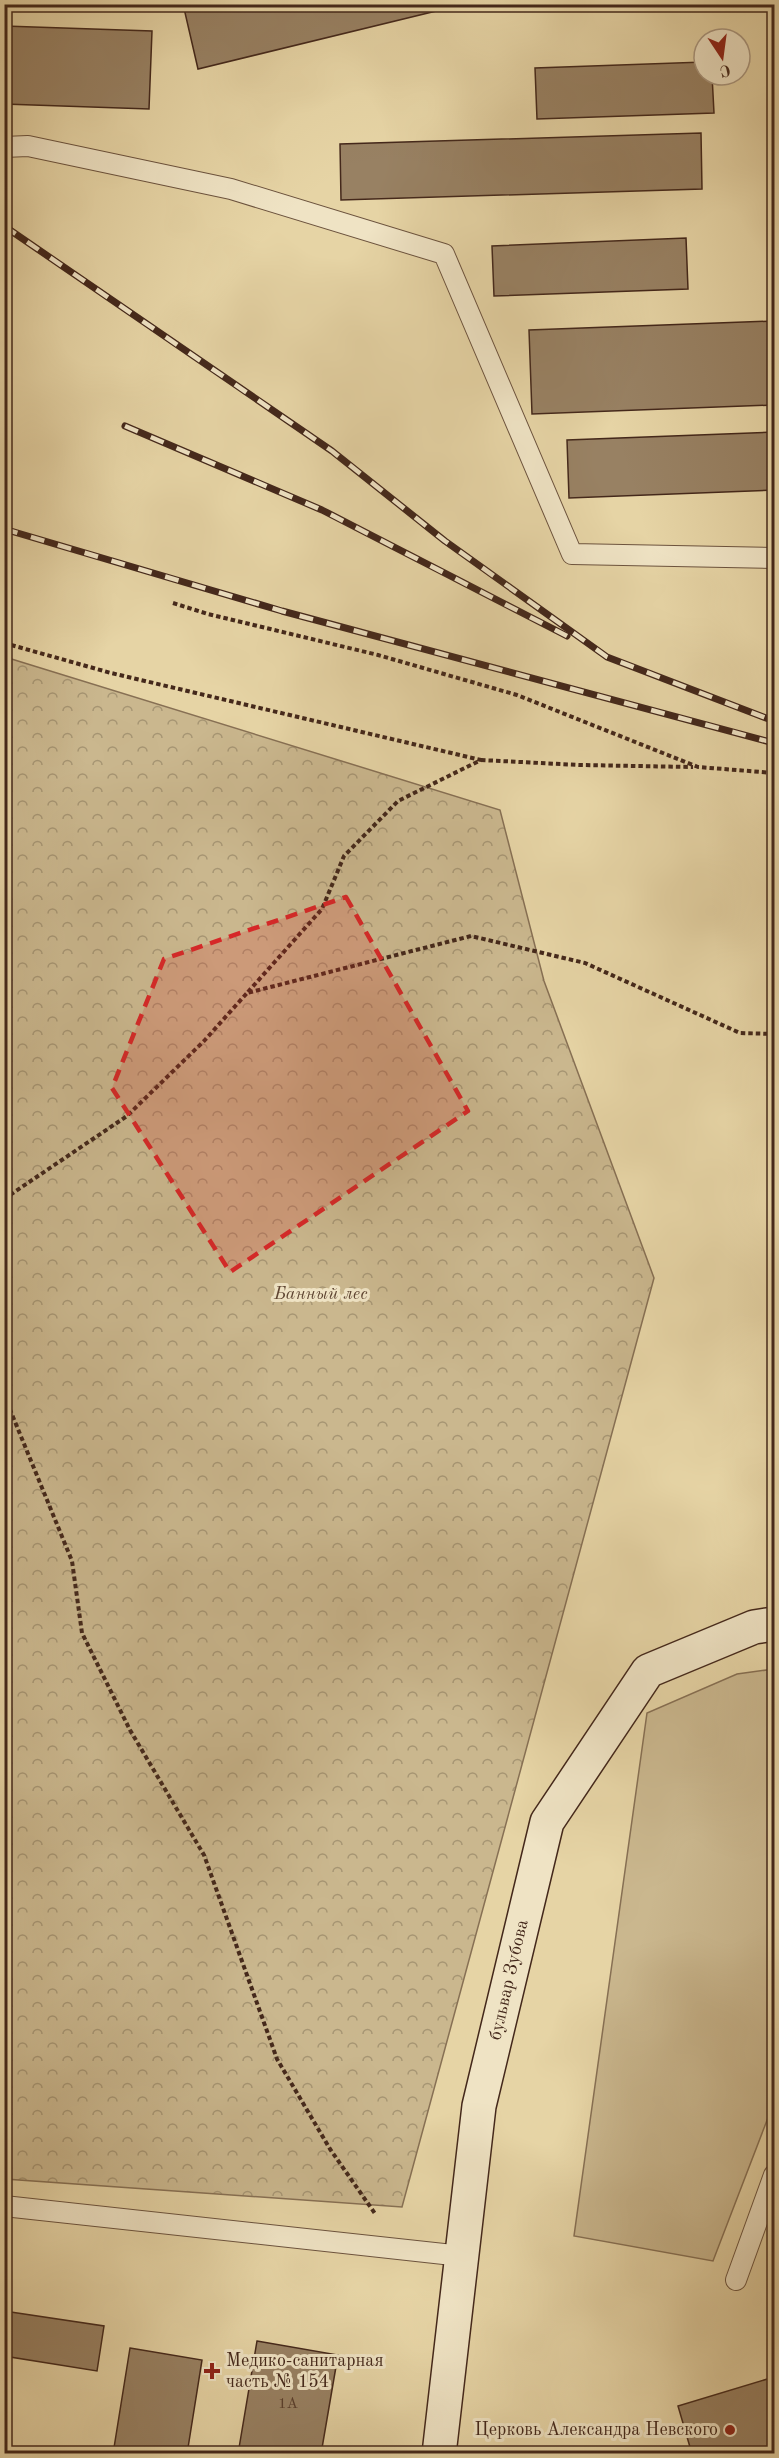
<svg xmlns="http://www.w3.org/2000/svg" width="779" height="2458" viewBox="0 0 779 2458" font-family="'Old Standard TT',serif">
	<defs>
		<pattern id="forest-crowns" width="20" height="18" patternUnits="userSpaceOnUse" patternTransform="scale(1.5)"><rect width="20" height="18" fill="#cab78e"/><path d="M2 6a3 3 0 1 1 6 0M12 15a3 3 0 1 1 6 0" fill="none" stroke="#a69573"/></pattern>
	</defs>
	<rect width="100%" height="100%" fill="#e6d4a5"/>
	<filter id="stains"><feTurbulence type="fractalNoise" baseFrequency=".00333" numOctaves="4"/><feColorMatrix values="0 0 0 0 .2 0 0 0 0 .09 0 0 0 0 .02 0 0 0 .5 -.17"/></filter>
	<radialGradient id="worn" r=".72"><stop offset=".6" stop-color="#630" stop-opacity="0"/><stop offset="1" stop-color="#630" stop-opacity=".3"/></radialGradient>
	<path fill="#cab78e" stroke="#877054" stroke-width="1.5" d="M774,1669V2102L713,2261L574,2236L647,1713L737,1674Z"/>
	<path fill="url(#forest-crowns)" stroke="#877054" stroke-width="1.5" d="M5,657L500,810L544,981L654,1278L402,2207L5,2179Z"/>
	<g fill="#988163" stroke="#44281b" stroke-width="1.5">
		<path d="M183,4H465L198,69Z"/>
		<path d="M4,26L152,31L149,109L4,104Z"/>
		<path d="M704,62V75H712L714,113L537,119L535,68Z"/>
		<path d="M701,133L702,189L341,200L340,144Z"/>
		<path d="M686,238L688,289L494,296L492,246Z"/>
		<path d="M774,321V405L532,414L529,330Z"/>
		<path d="M774,432V490L569,498L567,440Z"/>
		<path d="M4,2311L104,2326L97,2371L4,2356Z"/>
		<path d="M257,2341L338,2355L321,2454H238Z"/>
		<path d="M130,2348L202,2360L187,2454H113Z"/>
		<path d="M774,2377V2454H692L678,2406Z"/>
	</g>
	<g fill="none" stroke-linecap="round" stroke-linejoin="round">
		<g stroke="#6c533e" stroke-width="22">
			<g id="lane">
				<path d="M4,147L28,146L231,189L444,254L572,554L774,558"/>
				<path d="M4,2206L462,2256"/>
				<path d="M736,2280L774,2175"/>
			</g>
		</g>
		<g stroke="#44281b" stroke-width="36">
			<path id="secondary" d="M439,2454L479,2106L547,1822L648,1671L754,1627L774,1624"/>
		</g>
		<g stroke="#44281b" stroke-width="4" stroke-dasharray="4.5 3" stroke-linecap="butt">
			<path d="M173,603L208,614L378,655L517,695L698,767L774,773"/>
			<path d="M4,643L111,673L481,760L398,801L344,856L322,909L247,993L471,936L585,963L740,1033L774,1034"/>
			<path d="M481,760L580,765L693,767"/>
			<path d="M4,1199L127,1116L204,1041L247,993"/>
			<path d="M4,1395L72,1561L82,1633L130,1730L204,1855L277,2059L330,2149L376,2215"/>
		</g>
		<use href="#lane" stroke="#efe3c4" stroke-width="20"/>
		<use href="#secondary" stroke="#efe3c4" stroke-width="33"/>
		<g stroke="#44281b" stroke-width="7">
			<g id="rail">
				<path d="M4,226L332,451L445,541L607,657L774,721"/>
				<path d="M125,426L322,510L567,636"/>
				<path d="M4,529L282,611L774,743"/>
			</g>
		</g>
		<use href="#rail" stroke="#efe3c4" stroke-width="4.5" stroke-dasharray="14" stroke-linecap="butt"/>
	</g>
	<path fill="#d62828" fill-opacity="0.2" stroke="#d62828" stroke-width="4.5" stroke-dasharray="12 8" stroke-linejoin="round" d="M346,897L468,1111L230,1272L112,1088L164,959Z"/>
	<g fill="#8f2418" stroke="#efe3c4" stroke-width="2">
		<path d="M209 2362h6v6h6v6h-6v6h-6v-6h-6v-6h6z"/>
		<circle cx="730" cy="2430" r="6"/>
	</g>
	<g text-anchor="middle" dominant-baseline="central" stroke-width="6" stroke-linejoin="round" paint-order="stroke">
		<g font-size="15" fill="#593e2d">
			<text x="288" y="2404">1А</text>
		</g>
		<g font-size="18" font-style="italic" fill="#5f4532" stroke="#efe3c4">
			<text x="321" y="1294">Банный лес</text>
		</g>
		<g font-size="18" fill="#44281b" stroke="#efe3c4">
			<text transform="translate(509 1980) rotate(-77)">бульвар Зубова</text>
		</g>
		<g font-size="18" fill="#44281b" stroke="#efe3c4" text-anchor="start">
			<text x="226" y="2361">Медико-санитарная<tspan x="226" dy="21">часть № 154</tspan></text>
			<text x="718" y="2430" text-anchor="end">Церковь Александра Невского</text>
		</g>
	</g>
	<rect width="779" height="2458" fill="none" stroke="#e6d4a5" stroke-width="24"/>
	<rect x="6" y="6" width="767" height="2446" fill="none" stroke="#44281b" stroke-width="3"/>
	<rect x="12" y="12" width="755" height="2434" fill="none" stroke="#44281b" stroke-width="1.5"/>
	<g transform="translate(722 57) rotate(167)"><circle r="28" fill="#efe3c4" stroke="#ab9880" stroke-width="1.5"/>
	<path d="M0-4.5L10 22L0 15L-10 22Z" fill="#8f2418"/>
	<text y="-9" font-size="16" font-weight="bold" text-anchor="middle" fill="#44281b">С</text>
	</g>
	<rect width="100%" height="100%" filter="url(#stains)"/>
	<rect width="100%" height="100%" fill="url(#worn)"/>
</svg>
